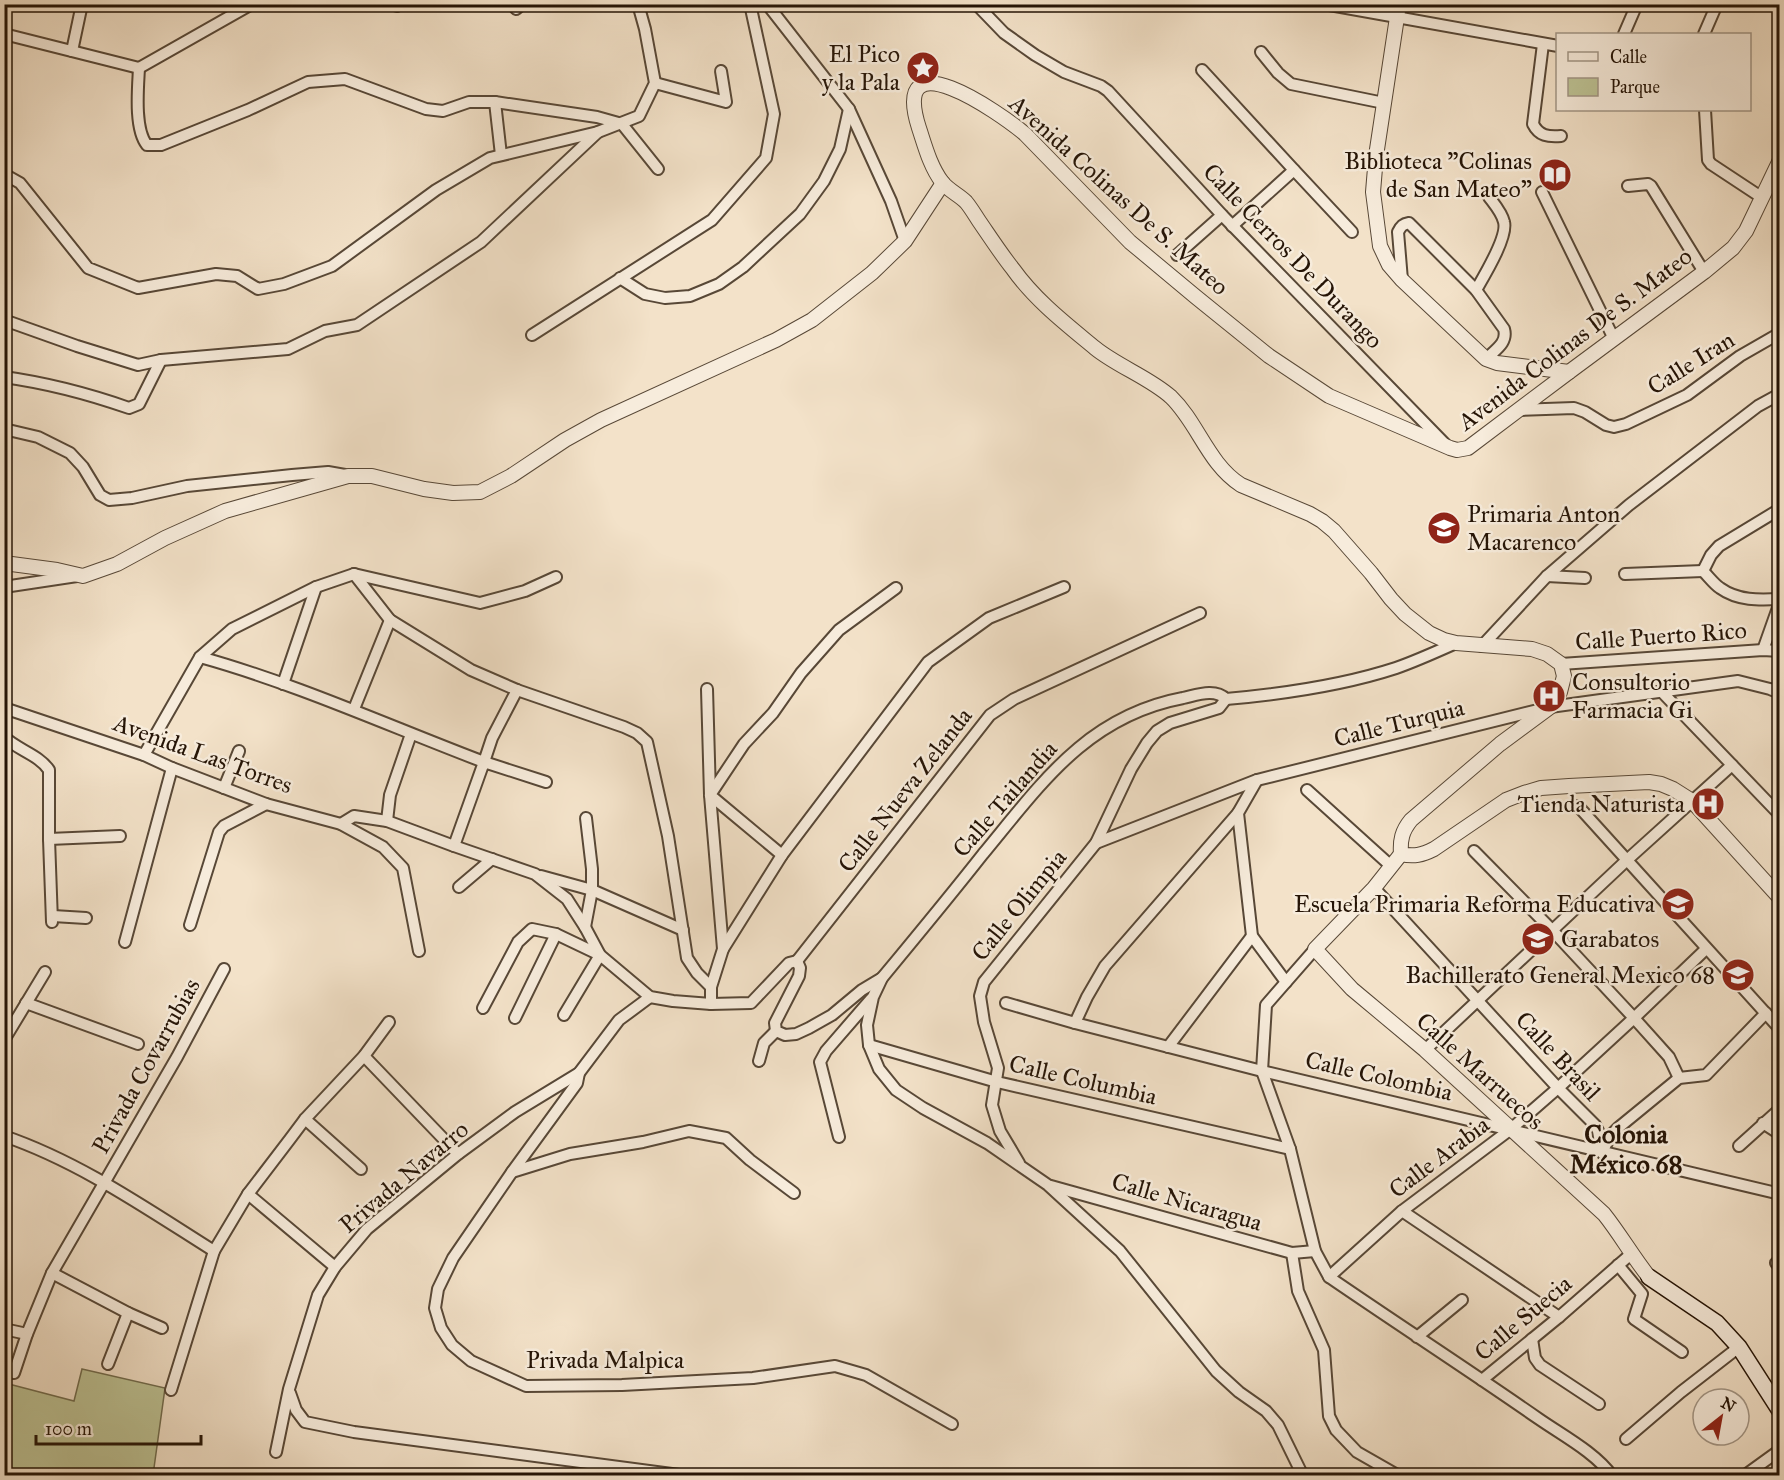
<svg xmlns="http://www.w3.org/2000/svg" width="1784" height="1480" viewBox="0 0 1784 1480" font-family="'IM FELL Great Primer',serif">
	<rect width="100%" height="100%" fill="#f3e2c9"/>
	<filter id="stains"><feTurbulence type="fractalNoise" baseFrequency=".00333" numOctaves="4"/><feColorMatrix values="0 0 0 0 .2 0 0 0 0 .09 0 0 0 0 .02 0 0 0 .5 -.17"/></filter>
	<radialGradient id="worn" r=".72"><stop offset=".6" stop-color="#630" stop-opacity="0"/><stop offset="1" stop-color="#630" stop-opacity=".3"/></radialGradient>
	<path fill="#bdc395" stroke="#716c4e" stroke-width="1.5" d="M82,1369L165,1388L153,1475H5V1383L74,1401Z"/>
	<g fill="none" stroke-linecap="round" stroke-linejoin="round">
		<g stroke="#584837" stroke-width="14">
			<g id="minor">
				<path d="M512,4L516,9L522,4"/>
				<path d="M767,4L849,109L891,201L905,241"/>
				<path d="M976,4L1004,33L1035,55L1064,72L1101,86L1108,91L1222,215L1445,444"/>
				<path d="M1324,4L1558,46"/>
				<path d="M397,6L400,4"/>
				<path d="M4,34L139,68L252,4"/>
				<path d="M1624,34L1637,4"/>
				<path d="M1704,34L1717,4"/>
				<path d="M1543,44L1533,124C1539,136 1548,137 1561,136"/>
				<path d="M72,51L82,4"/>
				<path d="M1261,52L1278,73L1291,84L1384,103"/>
				<path d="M139,68C138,88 134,129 147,145H161L248,110L308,82L345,79L426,109L443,111L469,102H495L597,117L622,124L658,169"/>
				<path d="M1202,70L1294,170L1352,232"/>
				<path d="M655,83L726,102L721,71"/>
				<path d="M495,102L501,155"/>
				<path d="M1705,110L1708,160L1711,164L1761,197"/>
				<path d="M4,174L20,183L88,268L138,288L216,274L237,276L258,289L284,284L332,266L436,190L490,158L598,132L639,116L655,83L645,29L638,4"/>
				<path d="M1628,186L1648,184L1651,186L1704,272"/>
				<path d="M1542,192L1614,339"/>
				<path d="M1232,226L1294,170"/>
				<path d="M1177,255L1222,215"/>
				<path d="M620,278L645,294L665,298L690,296L719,284L743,267L800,214L824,181L840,149L849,109"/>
				<path d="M1402,280L1398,232C1401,226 1403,224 1409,223L1476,290L1504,329C1508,343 1495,350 1486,359"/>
				<path d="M1476,290C1484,276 1508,237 1504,222C1502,213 1495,205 1489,197"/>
				<path d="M4,320L77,346L138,365L161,360L288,349L325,331L357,325L481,242L598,132"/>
				<path d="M532,335L712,220L766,158L774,114L750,4"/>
				<path d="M4,377C47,383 89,394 129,408L139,404L161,360"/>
				<path d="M1520,410L1574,408L1585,412L1606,425L1614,427L1626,424L1687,395L1740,356L1780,333"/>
				<path d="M4,429L38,437L70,453L83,467L100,495L109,500L132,498L187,486L292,475L328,472L345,475"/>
				<path d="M1703,571L1711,555L1719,546L1780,509"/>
				<path d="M1703,571C1709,577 1714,584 1720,588C1738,601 1759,600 1780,599"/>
				<path d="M354,574L390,620L471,670L517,690L624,727L637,733L647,742L668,836L687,958L697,973L711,987"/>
				<path d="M1625,574L1703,571"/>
				<path d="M1547,576L1585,578"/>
				<path d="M4,587L77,576"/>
				<path d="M1482,646L1547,576L1629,505L1758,406L1780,394"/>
				<path d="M1763,650L1780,602"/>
				<path d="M200,657C297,684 389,726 484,762L492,738L517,690"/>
				<path d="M1561,664L1763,650L1780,651"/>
				<path d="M283,684L316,587"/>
				<path d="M707,689L710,795L723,949L711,987V1004"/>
				<path d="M1661,691L1780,815"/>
				<path d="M4,708L144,755L172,768L266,804L341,824L383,847L403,868L419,951"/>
				<path d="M354,709L390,620"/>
				<path d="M4,737C18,750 39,755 49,770V839L52,922"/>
				<path d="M144,755L200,657L232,629L316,587L354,574L480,603L525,591L556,577"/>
				<path d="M1257,780L1238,813L1252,936L1286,982"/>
				<path d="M224,788L239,751"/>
				<path d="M1307,790L1391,866"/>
				<path d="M1578,806L1780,1029"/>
				<path d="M387,821L390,795L411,734"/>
				<path d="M341,824L354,816L387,821L454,846L535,874L567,899L585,927L600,955L650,997L673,1001L711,1004L751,1003L789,963L797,961"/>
				<path d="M49,839L120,836"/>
				<path d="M1096,843L1257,780L1550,707L1738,681L1770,689L1780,693"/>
				<path d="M454,846L484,762L546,782"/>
				<path d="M1474,851L1553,931L1634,1018L1669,1057L1679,1078"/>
				<path d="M782,855L710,795L744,744L773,713L801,673L839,630L896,588"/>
				<path d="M541,876L592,890L683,930"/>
				<path d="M459,887L492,859"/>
				<path d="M1374,888L1558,1088L1595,1125L1598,1131L1602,1153"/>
				<path d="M53,916L86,918"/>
				<path d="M190,925L219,832L224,826L266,804"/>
				<path d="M585,927L592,890V869L586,818"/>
				<path d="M125,942L172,768"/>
				<path d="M723,949L782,855L928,662L989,618L1064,587"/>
				<path d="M1315,949L1266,1005L1262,1071L1290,1149L1315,1251L1329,1277C1399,1325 1470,1371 1539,1419C1562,1435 1596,1453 1612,1476"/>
				<path d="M797,961L990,715L1014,699L1200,613"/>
				<path d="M797,961L800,968L799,976L775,1023L776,1031L785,1035L796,1034L809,1028L832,1015L862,990L882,978"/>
				<path d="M26,1003L138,1044"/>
				<path d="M1006,1003L1075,1023L1262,1071L1780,1194"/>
				<path d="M483,1008L518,942L532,929L556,934L600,955L564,1015"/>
				<path d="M515,1018L556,934"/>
				<path d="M1075,1023L1087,997L1105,966L1238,813"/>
				<path d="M4,1040L45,972"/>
				<path d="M869,1045L997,1082L1290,1149"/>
				<path d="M1168,1047L1252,936"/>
				<path d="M1425,1050L1627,860L1732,765"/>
				<path d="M364,1056L458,1154"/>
				<path d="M759,1061L764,1043L776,1031"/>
				<path d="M579,1073L577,1083L512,1172L453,1258L438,1289L435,1308L441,1328L452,1345L471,1361L526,1386L622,1385L753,1378L835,1366L866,1375L952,1424"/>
				<path d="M305,1119L361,1169"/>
				<path d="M1763,1123L1780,1134"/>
				<path d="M4,1136C80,1162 147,1209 214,1251"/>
				<path d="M839,1137L820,1062L826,1051L871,999"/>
				<path d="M1739,1146L1780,1109"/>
				<path d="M1602,1152L1611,1135L1618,1128L1679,1078L1706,1075L1766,1013"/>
				<path d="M1019,1163L1000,1131L992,1105L998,1068L984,1022L980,996L984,982L1096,843L1131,769L1147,743L1157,731L1170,723L1219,708L1226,699"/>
				<path d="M512,1172L570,1154L643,1142L689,1131L726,1138L750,1160L794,1193"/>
				<path d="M1051,1186L1292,1253L1315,1251"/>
				<path d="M248,1194L335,1267"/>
				<path d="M1402,1211L1559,1317"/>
				<path d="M1292,1253L1298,1291L1324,1350L1329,1416L1336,1430L1357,1452L1399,1476"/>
				<path d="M1776,1263L1780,1268"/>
				<path d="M1618,1265L1642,1294L1634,1319L1682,1352"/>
				<path d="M52,1273L128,1313L162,1328"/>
				<path d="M1329,1277L1402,1211L1511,1129L1558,1088L1634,1018L1706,949"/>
				<path d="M4,1329L27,1334"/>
				<path d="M1417,1337L1462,1300"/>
				<path d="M1532,1339L1535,1358L1540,1365L1599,1404"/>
				<path d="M108,1364L128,1313"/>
				<path d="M14,1373L27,1334L52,1273L177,1057L224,969"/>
				<path d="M1482,1380L1559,1317L1631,1254"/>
				<path d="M171,1390L214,1251L248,1194L290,1139L305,1119L364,1056L389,1022"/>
				<path d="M290,1393L296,1410L305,1422L354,1432L687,1476"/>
				<path d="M1626,1439L1681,1392L1739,1347"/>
				<path d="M276,1452L289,1389L318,1295L335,1267L367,1229L458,1154L515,1112L579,1073L619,1020L650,997"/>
				<path d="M1303,1476L1278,1425L1266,1411L1239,1392L1216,1371L1120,1251L1048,1185L987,1143L923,1108L896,1090L879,1069L869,1045L867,1025L873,997L882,978C916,937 950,896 983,854C1041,784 1087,716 1183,698C1197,695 1215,688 1226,699C1283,694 1341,686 1396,668C1416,661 1436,652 1456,643"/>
				<path d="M1744,1476L1780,1450"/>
			</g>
		</g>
		<g stroke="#584837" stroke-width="16">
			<g id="tertiary">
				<path d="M1399,4L1376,156L1373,192L1380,246L1389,265L1402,280L1486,359L1497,363L1569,372"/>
				<path d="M4,563L57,570L83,576L117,564L165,538L225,511L348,476H372L424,489L453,493L480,492L511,476L565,440L601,420L776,340L812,320L872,273L905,241L943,183"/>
				<path d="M1401,854C1400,840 1402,831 1411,820L1500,744L1550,707L1560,692L1564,676L1561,664L1547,654L1532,649L1456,643L1444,640L1429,633L1405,614L1391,599L1371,573L1334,531L1322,521L1310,514L1241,485C1208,464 1198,423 1171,397C1150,378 1117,366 1095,348C1066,324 1035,300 1013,269C1001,254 990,237 979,221C975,215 971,208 966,202C959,195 948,190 942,182C930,166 925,146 919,128C889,35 1000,113 1025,134L1130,242L1196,297L1269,356L1329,396L1450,448L1457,450L1468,448L1569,372L1704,272L1733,248L1746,231L1780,160"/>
				<path d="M1401,854L1374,888L1315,949L1352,989L1425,1050L1604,1214C1620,1234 1633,1257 1649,1277"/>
				<path d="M1401,854C1414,857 1422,855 1434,849L1506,800L1524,793L1541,788L1569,786L1649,782L1661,784L1673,789L1692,801L1780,898"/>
			</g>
		</g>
		<g stroke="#251406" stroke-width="18">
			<path id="secondary" d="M1649,1277L1717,1323L1739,1347L1780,1411"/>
		</g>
		<use href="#minor" stroke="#f7ecdc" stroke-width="10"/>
		<use href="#tertiary" stroke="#f7ecdc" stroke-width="14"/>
		<use href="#secondary" stroke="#f7ecdc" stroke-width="15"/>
	</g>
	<defs>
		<g id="sight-disc" transform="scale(1.725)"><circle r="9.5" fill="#8f2418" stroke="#f7ecdc"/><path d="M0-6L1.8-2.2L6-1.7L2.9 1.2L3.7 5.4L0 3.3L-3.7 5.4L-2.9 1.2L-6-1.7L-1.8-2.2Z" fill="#fff"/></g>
		<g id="library-disc" transform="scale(1.725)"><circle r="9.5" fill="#8f2418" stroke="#f7ecdc"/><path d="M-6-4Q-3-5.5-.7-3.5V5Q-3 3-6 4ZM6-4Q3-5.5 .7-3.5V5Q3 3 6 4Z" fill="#fff"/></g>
		<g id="school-disc" transform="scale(1.725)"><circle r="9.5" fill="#8f2418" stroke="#f7ecdc"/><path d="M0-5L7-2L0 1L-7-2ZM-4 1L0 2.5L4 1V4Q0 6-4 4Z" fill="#fff"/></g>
		<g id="hospital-disc" transform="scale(1.725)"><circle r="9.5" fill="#8f2418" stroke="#f7ecdc"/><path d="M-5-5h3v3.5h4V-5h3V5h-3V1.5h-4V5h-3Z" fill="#fff"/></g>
	</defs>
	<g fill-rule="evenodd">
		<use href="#sight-disc" x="923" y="68"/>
		<use href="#library-disc" x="1555" y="175"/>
		<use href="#school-disc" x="1444" y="528"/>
		<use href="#hospital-disc" x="1549" y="696"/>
		<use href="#hospital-disc" x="1708" y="804"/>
		<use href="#school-disc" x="1678" y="904"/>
		<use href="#school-disc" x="1538" y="939"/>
		<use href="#school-disc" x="1738" y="975"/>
	</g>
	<g text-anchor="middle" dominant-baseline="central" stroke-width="5" stroke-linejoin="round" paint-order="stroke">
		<g font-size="24" fill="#251406" stroke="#f7ecdc" text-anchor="end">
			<text x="900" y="54">El Pico<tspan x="900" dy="28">y la Pala</tspan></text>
			<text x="1532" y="161">Biblioteca "Colinas<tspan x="1532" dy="28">de San Mateo"</tspan></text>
			<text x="1467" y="514" text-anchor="start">Primaria Anton<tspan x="1467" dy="28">Macarenco</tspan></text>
			<text x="1572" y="682" text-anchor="start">Consultorio<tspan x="1572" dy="28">Farmacia Gi</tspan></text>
			<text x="1685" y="804">Tienda Naturista</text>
			<text x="1655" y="904">Escuela Primaria Reforma Educativa</text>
			<text x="1561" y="939" text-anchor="start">Garabatos</text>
			<text x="1715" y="975">Bachillerato General Mexico 68</text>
		</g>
		<g font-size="24" fill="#251406" stroke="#f7ecdc">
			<text transform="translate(1119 195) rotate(42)">Avenida Colinas De S. Mateo</text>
			<text transform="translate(1293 256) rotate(46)">Calle Cerros De Durango</text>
			<text transform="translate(1575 339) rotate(-37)">Avenida Colinas De S. Mateo</text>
			<text transform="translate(1691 363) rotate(-32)">Calle Iran</text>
			<text transform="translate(1661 636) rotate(-4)">Calle Puerto Rico</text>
			<text transform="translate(1399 723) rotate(-14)">Calle Turquia</text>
			<text transform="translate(203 754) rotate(20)">Avenida Las Torres</text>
			<text transform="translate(905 790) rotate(-52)">Calle Nueva Zelanda</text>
			<text transform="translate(1005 799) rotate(-49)">Calle Tailandia</text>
			<text transform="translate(1019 905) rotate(-51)">Calle Olimpia</text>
			<text transform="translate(1558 1056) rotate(47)">Calle Brasil</text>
			<text transform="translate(146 1066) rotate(-61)">Privada Covarrubias</text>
			<text transform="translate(1480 1071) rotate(42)">Calle Marruecos</text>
			<text transform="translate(1379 1076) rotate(13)">Calle Colombia</text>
			<text transform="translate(1083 1080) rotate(13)">Calle Columbia</text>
			<text transform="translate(1439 1157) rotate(-37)">Calle Arabia</text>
			<text transform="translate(404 1177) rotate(-40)">Privada Navarro</text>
			<text transform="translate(1187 1202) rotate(16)">Calle Nicaragua</text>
			<text transform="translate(1523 1318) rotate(-40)">Calle Suecia</text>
			<text x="605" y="1360">Privada Malpica</text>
		</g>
		<g font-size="26" font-weight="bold" fill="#251406" stroke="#f7ecdc">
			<text x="1626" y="1134">Colonia<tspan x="1626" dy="30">México 68</tspan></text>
		</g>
	</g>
	<rect width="1784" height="1480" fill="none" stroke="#f3e2c9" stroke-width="24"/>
	<rect x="6" y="6" width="1772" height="1468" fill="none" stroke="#251406" stroke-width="3"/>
	<rect x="12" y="12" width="1760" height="1456" fill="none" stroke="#251406" stroke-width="1.5"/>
	<rect x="1556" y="33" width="195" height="78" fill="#f7ecdc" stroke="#a39686" stroke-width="1.5"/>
	<rect x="1568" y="52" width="30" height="9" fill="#f7ecdc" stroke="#a39686" stroke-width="1.5"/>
	<text x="1610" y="63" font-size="18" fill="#251406">Calle</text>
	<rect x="1568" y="78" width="30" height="18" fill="#bdc395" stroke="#a39686" stroke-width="1.5"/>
	<text x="1610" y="93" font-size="18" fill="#251406">Parque</text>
	<g transform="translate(1721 1417) rotate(31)"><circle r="28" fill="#f7ecdc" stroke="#a39686" stroke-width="1.5"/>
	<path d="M0-4.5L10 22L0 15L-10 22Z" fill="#8f2418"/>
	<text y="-9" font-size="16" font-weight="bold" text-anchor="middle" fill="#251406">N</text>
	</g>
	<path d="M36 1435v9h165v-9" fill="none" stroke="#251406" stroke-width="3"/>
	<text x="45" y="1435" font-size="18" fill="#251406" stroke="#f7ecdc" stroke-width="4.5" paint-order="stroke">100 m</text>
	<rect width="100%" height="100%" filter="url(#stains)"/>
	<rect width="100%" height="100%" fill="url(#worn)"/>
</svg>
